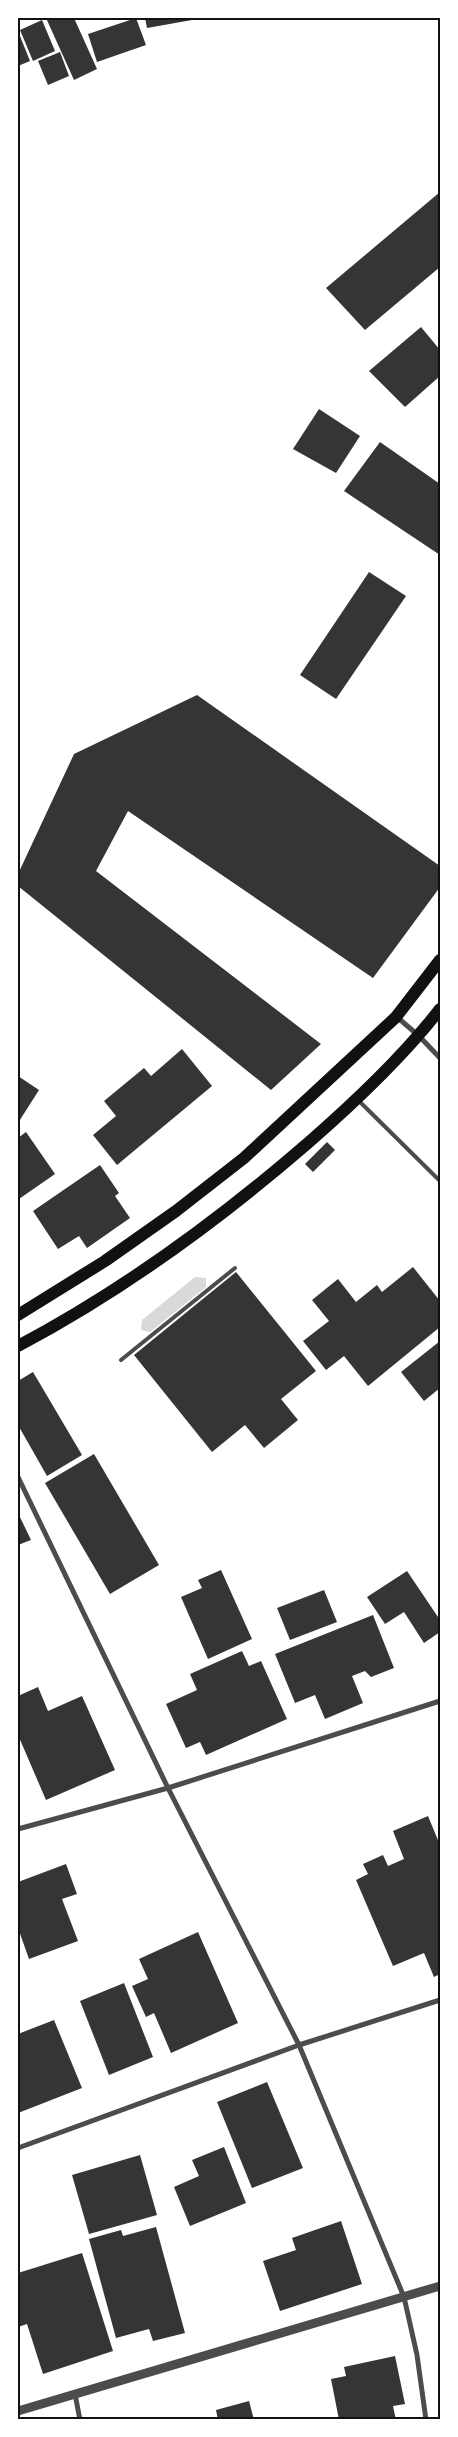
<svg xmlns="http://www.w3.org/2000/svg" width="458" height="2437" viewBox="0 0 458 2437" font-family="'Exo 2',sans-serif">
	<rect width="100%" height="100%" fill="#fff"/>
	<path fill="#d9d9d9" d="M195,1277L206,1278V1287L150,1332L141,1330L142,1320Z"/>
	<g fill="#353535">
		<path d="M46,18H74L97,69L74,80Z"/>
		<path d="M136,18L146,45L97,62L88,34Z"/>
		<path d="M145,18H191L192,20L147,28Z"/>
		<path d="M42,20L55,51L33,61L20,30Z"/>
		<path d="M18,31L30,61L18,66Z"/>
		<path d="M60,52L69,76L48,85L38,61Z"/>
		<path d="M440,192V267L365,330L326,288Z"/>
		<path d="M421,327L440,350V376L405,407L369,371Z"/>
		<path d="M319,409L360,436L336,473L293,449Z"/>
		<path d="M380,442L440,484V555L344,491Z"/>
		<path d="M369,572L406,596L336,699L300,675Z"/>
		<path d="M197,695L440,866V887L373,978L128,811L96,871L321,1044L271,1090L18,886V874L74,754Z"/>
		<path d="M182,1049L212,1086L117,1165L93,1135L116,1116L104,1101L144,1068L151,1076Z"/>
		<path d="M18,1076L39,1090L18,1123Z"/>
		<path d="M26,1132L55,1174L19,1199L18,1138Z"/>
		<path d="M327,1142L335,1150L313,1172L305,1164Z"/>
		<path d="M100,1165L119,1193L115,1196L130,1218L87,1248L79,1236L58,1249L33,1211Z"/>
		<path d="M413,1267L440,1301V1327L368,1386L344,1356L326,1370L303,1341L329,1321L312,1300L338,1279L356,1302L377,1285L382,1292Z"/>
		<path d="M236,1272L316,1371L281,1399L298,1420L264,1448L245,1425L212,1452L134,1355Z"/>
		<path d="M440,1341V1388L424,1401L401,1372Z"/>
		<path d="M33,1372L82,1455L47,1476L18,1425V1381Z"/>
		<path d="M94,1454L159,1565L110,1594L45,1483Z"/>
		<path d="M18,1513L31,1540L18,1545Z"/>
		<path d="M221,1570L252,1639L208,1659L181,1597L202,1588L198,1580Z"/>
		<path d="M407,1571L440,1620V1632L424,1643L404,1612L385,1624L367,1597Z"/>
		<path d="M324,1590L337,1622L290,1640L277,1608Z"/>
		<path d="M373,1615L394,1668L371,1677L365,1671L352,1676L363,1703L325,1719L315,1695L295,1703L275,1654Z"/>
		<path d="M242,1651L249,1666L261,1661L287,1719L206,1755L200,1742L186,1748L166,1704L197,1690L190,1674Z"/>
		<path d="M38,1687L48,1711L82,1696L115,1770L46,1800L18,1735V1696Z"/>
		<path d="M428,1816L440,1845V1974L434,1977L424,1953L393,1966L356,1880L368,1874L363,1864L383,1855L388,1866L404,1859L393,1831Z"/>
		<path d="M66,1864L77,1894L62,1899L78,1941L29,1959L18,1928V1882Z"/>
		<path d="M198,1932L238,2023L171,2053L154,2013L146,2017L132,1986L148,1979L139,1959Z"/>
		<path d="M124,1983L153,2057L109,2075L80,2001Z"/>
		<path d="M54,2020L82,2088L18,2113V2034Z"/>
		<path d="M267,2082L303,2168L252,2188L217,2102Z"/>
		<path d="M224,2147L246,2203L190,2226L174,2187L199,2176L192,2160Z"/>
		<path d="M140,2155L157,2215L89,2234L72,2175Z"/>
		<path d="M341,2221L362,2284L280,2311L263,2261L296,2250L292,2238Z"/>
		<path d="M156,2227L185,2333L153,2341L149,2329L116,2338L89,2239L121,2230L123,2236Z"/>
		<path d="M82,2253L113,2351L43,2374L27,2324L18,2327V2273Z"/>
		<path d="M395,2356L405,2404L393,2406L396,2420H339L331,2379L346,2376L344,2367Z"/>
		<path d="M249,2401L254,2420H218L216,2410Z"/>
	</g>
	<g fill="none" stroke-linecap="round" stroke-linejoin="round">
		<g stroke="#4c4c4c" stroke-width="4">
			<path d="M358,1100L440,1181"/>
			<path d="M121,1360L235,1268"/>
		</g>
		<g stroke="#4c4c4c" stroke-width="5">
			<path d="M397,1017L419,1036L440,1058"/>
			<path d="M18,1477L168,1788L299,2045L404,2297L417,2355L426,2420"/>
			<path d="M18,1829L168,1788L440,1701"/>
			<path d="M18,2148L299,2045L440,2000"/>
			<path d="M75,2394L80,2420"/>
		</g>
		<path stroke="#4c4c4c" stroke-width="9" d="M18,2411L440,2286"/>
		<g stroke="#111" stroke-width="12">
			<path d="M18,1315L105,1261L176,1211L244,1158L396,1017L440,960"/>
			<path d="M18,1346C122,1291 219,1220 308,1143C355,1102 402,1058 440,1009"/>
		</g>
	</g>
	<rect width="458" height="2437" fill="none" stroke="#ffffff" stroke-width="38"/>
	<rect x="19" y="19" width="420" height="2399" fill="none" stroke="#111" stroke-width="2"/>
</svg>
